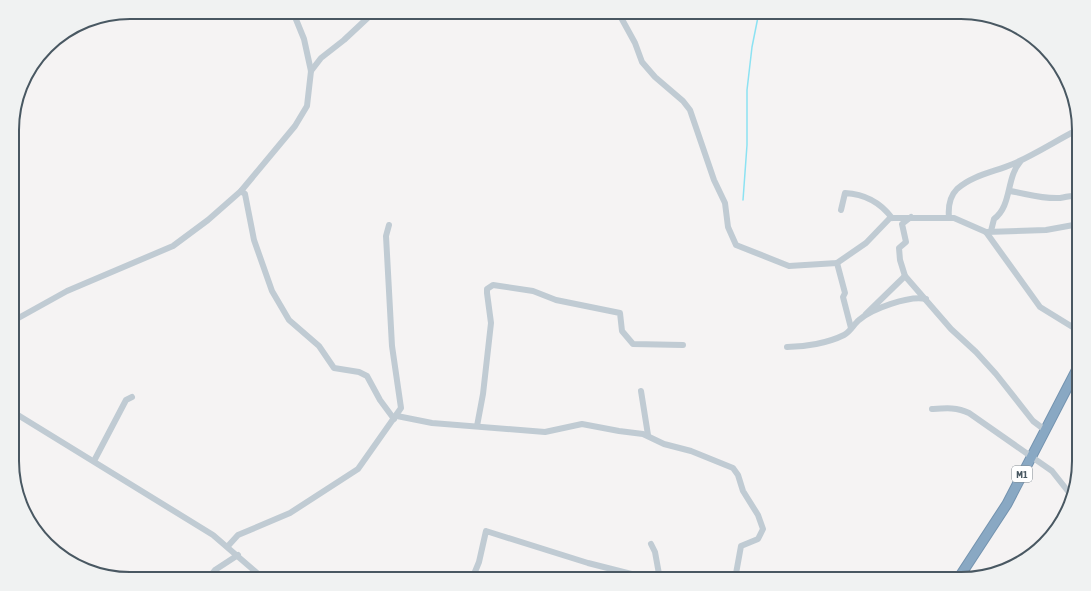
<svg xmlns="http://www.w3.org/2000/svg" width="1091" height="591" viewBox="0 0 1091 591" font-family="'Asap Condensed',sans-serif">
	<rect width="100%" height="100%" fill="#f5f3f3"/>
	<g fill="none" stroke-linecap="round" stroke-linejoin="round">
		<path stroke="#8ce2f2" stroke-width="1.5" d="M743,200L747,145V90L752,47L759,12"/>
		<g stroke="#7493af" stroke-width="11">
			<path id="highway" d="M958,579L1007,504L1079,365"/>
		</g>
		<g stroke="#c0cbd3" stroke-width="6">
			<path d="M618,12L635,43L642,62L655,77L683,101L690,110L714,180L725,203L728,227L736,245L789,266L837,263L866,243L890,218H954L986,232L1040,307L1079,331"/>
			<path d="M311,71L321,58L344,40L374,12"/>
			<path d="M241,191L245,194L254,240L272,291L289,320L319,346L334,368L359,372L367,376L380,400L394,419"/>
			<path d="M1010,191C1028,194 1041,199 1060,198C1068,197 1072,194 1079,197"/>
			<path d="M841,210L845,193C864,194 880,202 892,218"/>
			<path d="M911,217L902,224L906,242L899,248L900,260L905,276L951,329L976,352L996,374L1033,421L1045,430"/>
			<path d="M949,218C948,207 949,197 957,189C973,175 994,172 1013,164C1036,154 1057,140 1079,129"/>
			<path d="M991,231L994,219C1012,206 1006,178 1020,162"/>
			<path d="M986,232L1046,230L1079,224"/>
			<path d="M837,263L845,293L843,297L851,328"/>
			<path d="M866,314L905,276"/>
			<path d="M13,321L67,291L173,246L208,220L241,191L295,126L307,106L311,71L304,39L293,12"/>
			<path d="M787,347C805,347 828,343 844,335C850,332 854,324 859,320C871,309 910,295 926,299"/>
			<path d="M641,391L648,435"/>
			<path d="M932,409C946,408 957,407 969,413L1052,471L1071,495"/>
			<path d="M13,412L213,535L264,579"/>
			<path d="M397,416L432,423L545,432L582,424L619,431L643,434L664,444L691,451L733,468L738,475L743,491L758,515L763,529L758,539L741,546L735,579"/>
			<path d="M477,426L483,394L491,323L487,293V289L493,285L533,291L556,300L620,313L622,331L633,344L683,345"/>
			<path d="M94,461L126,400L132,397"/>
			<path d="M651,544L655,552L659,574L655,579"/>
			<path d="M228,546L238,535L290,513L358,469L401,408L392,346L386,236L389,225"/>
			<path d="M208,579L215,570L238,555"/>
			<path d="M472,579L479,562L486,531L588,563L651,579"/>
		</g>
		<use href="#highway" stroke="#89a8c3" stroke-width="9"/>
	</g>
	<g text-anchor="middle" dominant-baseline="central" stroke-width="3.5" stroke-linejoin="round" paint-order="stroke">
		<rect fill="#fff" stroke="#808a91" stroke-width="1" x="1012" y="466" width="20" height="16" rx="3"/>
		<g font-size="10" font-weight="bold" fill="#495862">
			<text x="1022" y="474">M1</text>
		</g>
	</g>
	<path d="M0 0H1091V591H0ZM130 19H961A111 111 0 0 1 1072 130V461A111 111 0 0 1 961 572H130A111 111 0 0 1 19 461V130A111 111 0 0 1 130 19Z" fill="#f0f2f2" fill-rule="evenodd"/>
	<path fill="none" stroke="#495862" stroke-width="2" d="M130 19H961A111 111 0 0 1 1072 130V461A111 111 0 0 1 961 572H130A111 111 0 0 1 19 461V130A111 111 0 0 1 130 19Z"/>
</svg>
